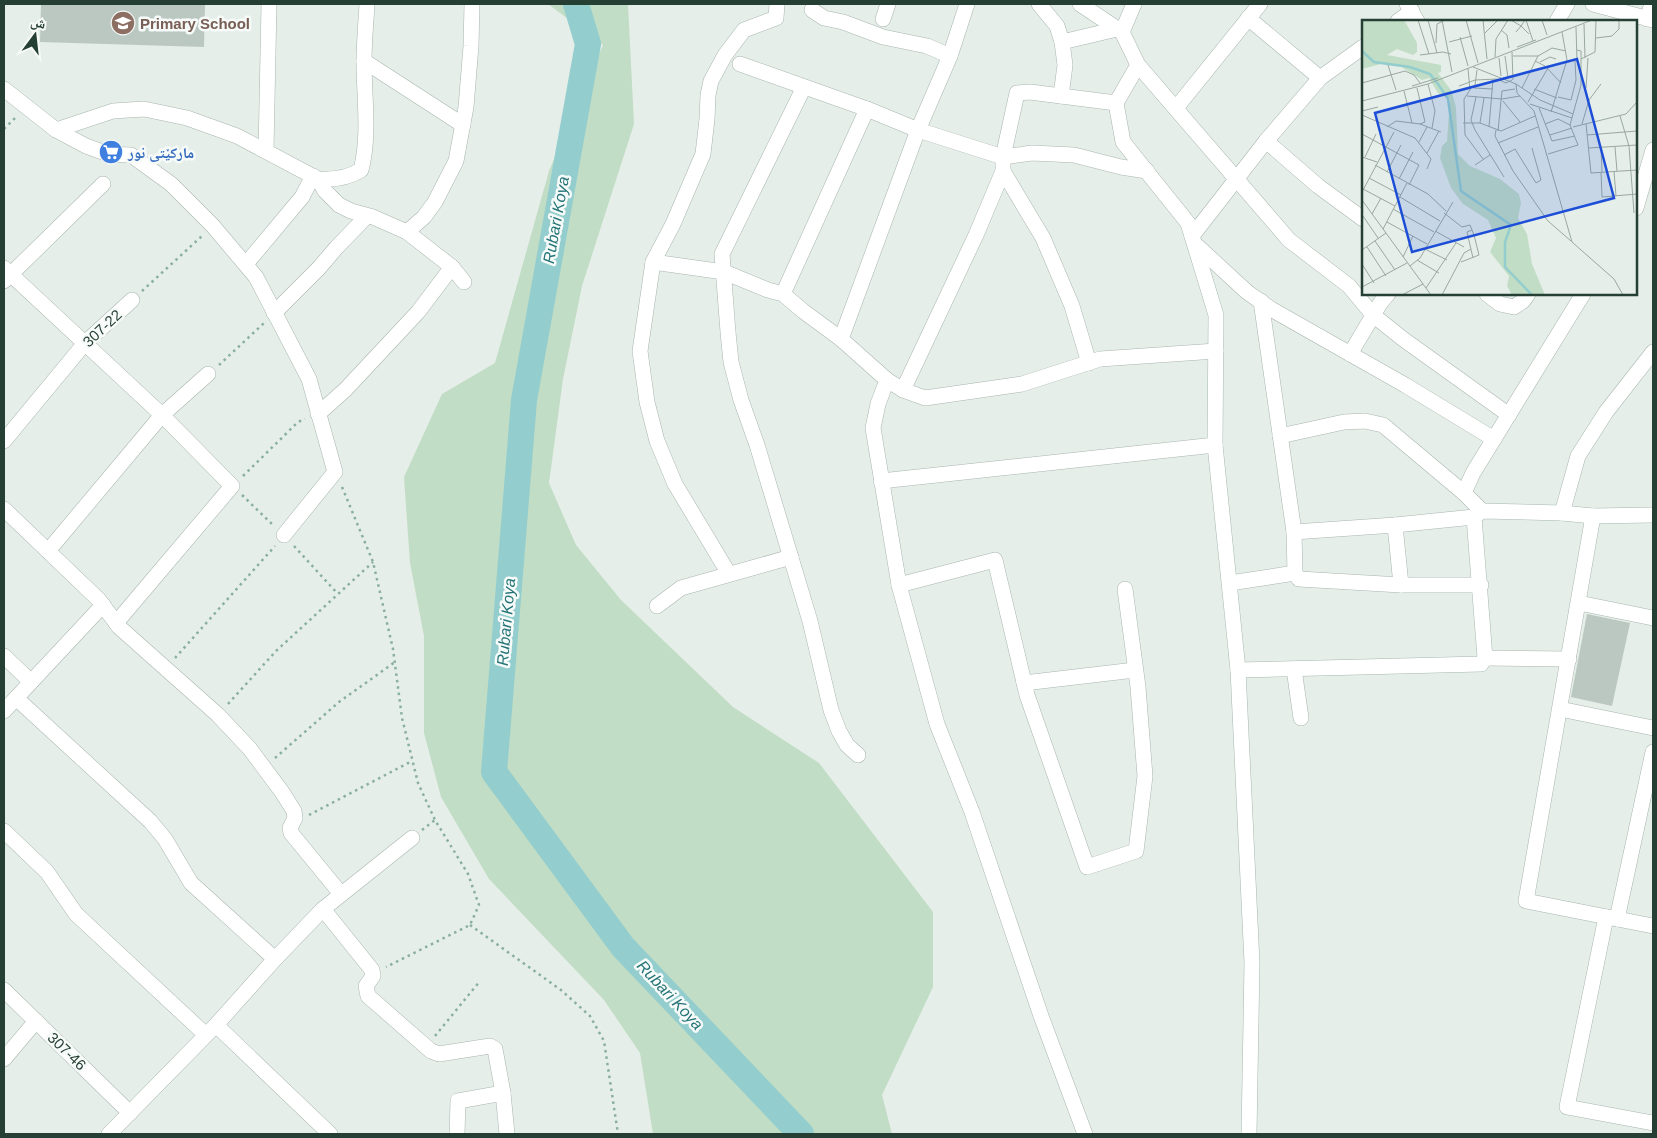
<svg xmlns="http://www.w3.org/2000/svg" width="1657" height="1138" viewBox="0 0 1657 1138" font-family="Helvetica,'Noto Naskh Arabic',sans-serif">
	<rect width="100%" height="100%" fill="#e6eee9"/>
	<path fill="#c1ddc5" d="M548,4H628L634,124L582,286L563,379L549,483L576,545L621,600L733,707L819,763L933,912V987L882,1095L892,1134H653L640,1053L604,1000L489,879L441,797L424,733V636L410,563L404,477L442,394L495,363L549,171L603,45Z"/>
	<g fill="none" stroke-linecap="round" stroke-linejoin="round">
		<path stroke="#93cdce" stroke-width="26" d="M576,4L588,44L524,400L494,772L623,947L801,1134"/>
	</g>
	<g fill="#bbc8c2">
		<path d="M41,4H205L204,47L40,42Z"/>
		<path d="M1587,614L1630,623L1612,706L1571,697Z"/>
	</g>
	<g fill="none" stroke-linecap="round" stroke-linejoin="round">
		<g stroke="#a9b6af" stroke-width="16">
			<g id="street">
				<path d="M1039,4L1057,26L1062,42L1117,29"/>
				<path d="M1080,4L1122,32L1138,65L1116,103L1123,142L1188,223"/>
				<path d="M1407,4L1417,21"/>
				<path d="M1593,4L1653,20"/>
				<path d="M812,10L824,18L843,22L883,37L927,46L950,56"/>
				<path d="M1248,18L1320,78"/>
				<path d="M883,19L888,4"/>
				<path d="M1647,19L1652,4"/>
				<path d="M1398,21L1412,11"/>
				<path d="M1557,21L1567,4"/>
				<path d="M1122,32L1134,4"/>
				<path d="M364,61L463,125"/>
				<path d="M740,64L867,109L918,130L1003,157L1032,153L1074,155L1121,167L1147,171"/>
				<path d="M1138,65L1289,240L1349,286L1373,315L1403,339L1509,415"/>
				<path d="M804,87L722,254L728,332L731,362L741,400L757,445L810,621L831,710L839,731L847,745L858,755"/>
				<path d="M4,89L56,130L86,146L108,154L131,155L171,184L213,226L256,277L309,379L335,472L284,535"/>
				<path d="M1061,96L1065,65L1062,42"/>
				<path d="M1176,108L1260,4"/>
				<path d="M56,130L113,111L144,109L187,118L237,136L318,179C333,180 348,178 361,170C370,135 364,97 364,62C364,42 366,23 367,4"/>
				<path d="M1266,141L1318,186L1363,219"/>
				<path d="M266,151L269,4"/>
				<path d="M1003,171L1043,238L1072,306L1089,363"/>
				<path d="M318,179L325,191L339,205L351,211L373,217L407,232L452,267L464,282"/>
				<path d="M1636,208L1653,150"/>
				<path d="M407,232L424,217L435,202L456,161L466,107L471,46L472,4"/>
				<path d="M1192,236L1266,141L1320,78L1363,47"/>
				<path d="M1195,244L1247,292L1271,309L1405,385L1494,439"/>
				<path d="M653,262L724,272L768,290L783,294L803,311L841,339L887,380L903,390L925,398L1022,384L1100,359L1216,351"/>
				<path d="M246,264L302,197L313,176"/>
				<path d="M4,268L162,415L232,486L116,623"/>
				<path d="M4,281L103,184"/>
				<path d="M783,294L867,109"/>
				<path d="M1487,294L1500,304L1514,307L1523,301L1528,294"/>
				<path d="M1261,301L1294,532L1295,573L1299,579L1401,585H1481"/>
				<path d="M274,313L319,268L336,248L367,216"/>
				<path d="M841,339L918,130L950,56L967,4"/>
				<path d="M1350,354L1381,302L1388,294"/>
				<path d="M887,380L878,404L873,428L899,585L937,724L972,812L1041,1016L1085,1134"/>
				<path d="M903,390L976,235L1003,171V157L1017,93L1030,92L1116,103"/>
				<path d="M318,414L345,390L418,312L452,267"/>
				<path d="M1280,436L1344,422L1365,421L1383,425L1464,493"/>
				<path d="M4,441L85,343L132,300"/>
				<path d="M881,481L1215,445"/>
				<path d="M4,509L99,600L119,627L218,715L250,749L282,792L294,811L295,818L290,828L291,833L341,894"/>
				<path d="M1482,511L1464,493L1473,473L1583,294"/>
				<path d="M1562,513L1578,456L1606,412L1653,352"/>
				<path d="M1593,516L1526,901L1653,926"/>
				<path d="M1395,525L1401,585"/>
				<path d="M1294,532L1395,525L1474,517"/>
				<path d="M48,551L162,415L208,374"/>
				<path d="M729,574L675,484L657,441L647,402L640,351L653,262L673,224L703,154L707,119L708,95L711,81L725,55L744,30L776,18L777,4"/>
				<path d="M1230,583L1295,573"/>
				<path d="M899,585L995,560L1027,695L1087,867L1136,851L1145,776L1138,687L1125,589"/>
				<path d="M1579,603L1653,618"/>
				<path d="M657,606L681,588L791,557"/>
				<path d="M4,656L31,682"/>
				<path d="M1485,658L1569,659"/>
				<path d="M1294,669L1301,718"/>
				<path d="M1024,683L1135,670"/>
				<path d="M16,698L150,821L165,839L191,883L275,959"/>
				<path d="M1560,709L1653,728"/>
				<path d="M4,711L103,605"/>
				<path d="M4,831L47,872L76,914L206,1035"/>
				<path d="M323,909L372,970L373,976L366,986L368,996L431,1051L439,1054L490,1046L495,1049L503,1093L507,1134"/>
				<path d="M1606,917L1567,1107L1653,1123"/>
				<path d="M1617,919L1653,752"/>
				<path d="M4,990L130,1113"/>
				<path d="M216,1025L330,1134"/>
				<path d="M4,1059L36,1021"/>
				<path d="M109,1134L216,1025L275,959L323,909L412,838"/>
				<path d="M457,1134L458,1101L503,1093"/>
			</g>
		</g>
		<g stroke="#a5b9af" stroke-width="16">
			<g id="secondary">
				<path d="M1188,223L1216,315L1215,445L1238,670L1252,963L1249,1134"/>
				<path d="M1238,670L1481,664L1485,658L1474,517L1482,511L1562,513L1593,516L1653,515"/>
			</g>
		</g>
		<g stroke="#89af9e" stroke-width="2.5" stroke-dasharray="2.5 4" stroke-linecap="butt">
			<path d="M4,129L17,116"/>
			<path d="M142,291L202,236"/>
			<path d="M219,365L264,323"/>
			<path d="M243,476L298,422L305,419"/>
			<path d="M342,487L373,562L393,649L402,718L418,783L435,820L468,874L479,905L470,925L386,967"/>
			<path d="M242,495L274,526"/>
			<path d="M294,546L337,593"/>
			<path d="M175,658L275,546"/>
			<path d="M228,704L276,651L373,562"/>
			<path d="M275,758L339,702L395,662"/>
			<path d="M309,815L412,761"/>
			<path d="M422,830L435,820"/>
			<path d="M470,925L561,990L590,1016L604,1041L618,1134"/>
			<path d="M435,1036L480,981"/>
		</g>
		<use href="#street" stroke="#fff" stroke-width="15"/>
		<use href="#secondary" stroke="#fff" stroke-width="15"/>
	</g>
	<defs>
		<g id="school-disc" transform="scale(1.25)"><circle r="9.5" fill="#8d6e63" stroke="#f6faf8"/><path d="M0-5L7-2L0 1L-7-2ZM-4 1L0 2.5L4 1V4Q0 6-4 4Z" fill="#fff"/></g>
		<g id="supermarket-disc" transform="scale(1.25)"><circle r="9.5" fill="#3f7fe0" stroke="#f6faf8"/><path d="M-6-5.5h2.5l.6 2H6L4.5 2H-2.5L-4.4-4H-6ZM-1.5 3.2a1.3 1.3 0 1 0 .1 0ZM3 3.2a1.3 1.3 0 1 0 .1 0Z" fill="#fff"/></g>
	</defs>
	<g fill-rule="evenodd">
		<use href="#school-disc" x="123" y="23"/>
		<use href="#supermarket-disc" x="111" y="152"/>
	</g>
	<g text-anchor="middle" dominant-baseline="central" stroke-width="5" stroke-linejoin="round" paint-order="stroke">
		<g font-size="15" font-weight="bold" fill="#785e54" stroke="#f6faf8" text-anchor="start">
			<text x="140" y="23">Primary School</text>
		</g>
		<g font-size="15" font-weight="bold" fill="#366cbe" stroke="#f6faf8" text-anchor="start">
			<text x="128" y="152">مارکێتی نور</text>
		</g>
		<g font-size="15" fill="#263f35" stroke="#f6faf8">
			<text transform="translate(102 328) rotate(-43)">307-22</text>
			<text transform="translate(67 1051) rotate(44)">307-46</text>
		</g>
		<g font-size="16" font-style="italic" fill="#247477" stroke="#f6faf8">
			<text transform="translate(556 220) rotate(-80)">Rubari Koya</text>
			<text transform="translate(506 622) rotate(-85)">Rubari Koya</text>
			<text transform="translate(670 995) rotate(47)">Rubari Koya</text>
		</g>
	</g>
	<g transform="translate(1362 20)">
		<rect width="275" height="275" fill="#e6eee9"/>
		<path d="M0,0H42L55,23V32L51,35L35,29L25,35L79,45V52L76,53L89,70L94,87L96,134L108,146L138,159L157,174L159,183L156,198L165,214L170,244L183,275H150L145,266L147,256L128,232L134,218L126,200L101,184L89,168L78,138L80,126L85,121L88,79L76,73L67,58L60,60L35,44H19L0,49Z" fill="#c1ddc5"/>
		<path fill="none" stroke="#93cdce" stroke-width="2.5" d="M0,31L12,42L48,47L68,54L76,64L86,79L99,171L149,205L143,222V247L170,275"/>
		<path fill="none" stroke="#99a8a1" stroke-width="1" d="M56,0L67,34M66,0L75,33M80,0L90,52M104,0L116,43M121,0L125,39M149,0L159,6L154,12M163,0L159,6L167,14M164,0L171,21M180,0L185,15M222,4L223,38M214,7L215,41M139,10L145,15L147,28M123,13L136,0M98,17L106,46M234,18L250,16L257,9V0M87,22L110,16M74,23L75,4L81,1M155,27L174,20M150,32L151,60M58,35L81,32L89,34M143,36L146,58M151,36H176M133,37L134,19L146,0M137,38L139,56M219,39L233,32L234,0M173,41L183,46L199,63M178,42L188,37L194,39M26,45L34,70M111,47L154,64L155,73L172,91L210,222L252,259L261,275M106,49L108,70L102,79L103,115L121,139M0,63L43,51L52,55L58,63M66,64L73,91L70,108M154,64L178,80L211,94M113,65L115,50M50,66L76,58M97,66L113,60L135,59L144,63L150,60M112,68L131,69M160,68L176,36L190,28L204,31M224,68L226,38M172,69L195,78M42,71L50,103M105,76L140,79L158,76M114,77L109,100L113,110L142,157M196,77L209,80L214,60L213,41M0,81L66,64L230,0M141,81L158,102M166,82L186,48M168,84L210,98M177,88L190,121L213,116M0,91L16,87M189,92L205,40L200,12M0,95L53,118L69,139L65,149M258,96L267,126L272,193M101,103H118L139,111L173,96M118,103L122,78M58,104L79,112M183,104L196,99L208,105M220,104L227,80L239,64M224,104L229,153L275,150M25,107L34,101L58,104L63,102L55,68M127,107L131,59M211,107L264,94L275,82M134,110L133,116L151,151L186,201L209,221M136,111L140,71L153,69M0,114L57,145L47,165M188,115L210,108M225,115L275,111M57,122L65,107M136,123L176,107M253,127L255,151M227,128L275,125M239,128L240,152M65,133L77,111M186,134L216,125L208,105L219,65V31L215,30M142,135L153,129L174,163L179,160L170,128M0,137L15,142M3,137L14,114M13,145L66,174L84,191M113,145L128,135M252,151L254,176M25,152L39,125M239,152L240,177L275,174M7,158L39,175M37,159L51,132M1,169L33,186M0,172L32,112M38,177L78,201M0,180L69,275M31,189L72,212M82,193L100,207L108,205L112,215L117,235L99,242M10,194L19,178M1,196L16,218M25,202L65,224M21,209L45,163M110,210L105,212L111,238M73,211L102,227M13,221L33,250M5,227L24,256M63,229L85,240M0,230L24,213M41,237L51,216M55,240L77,253M0,244L12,263M48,246L58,238L91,182M0,267L45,243M64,268L94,223M40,275L61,264M80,275L102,233L109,229"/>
		<path fill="#1d4ed8" fill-opacity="0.15" stroke="#1d4ed8" stroke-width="2.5" d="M215,39L252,178L50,232L13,93Z"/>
		<rect width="275" height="275" fill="none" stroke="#263f35" stroke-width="2.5"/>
	</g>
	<rect width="1657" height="1138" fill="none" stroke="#263f35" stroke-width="10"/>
	<g transform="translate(35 35) rotate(15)" stroke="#f6faf8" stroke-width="4" paint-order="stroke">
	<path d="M0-4L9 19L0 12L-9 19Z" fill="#263f35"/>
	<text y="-8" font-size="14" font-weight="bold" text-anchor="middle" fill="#263f35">ش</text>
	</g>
</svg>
